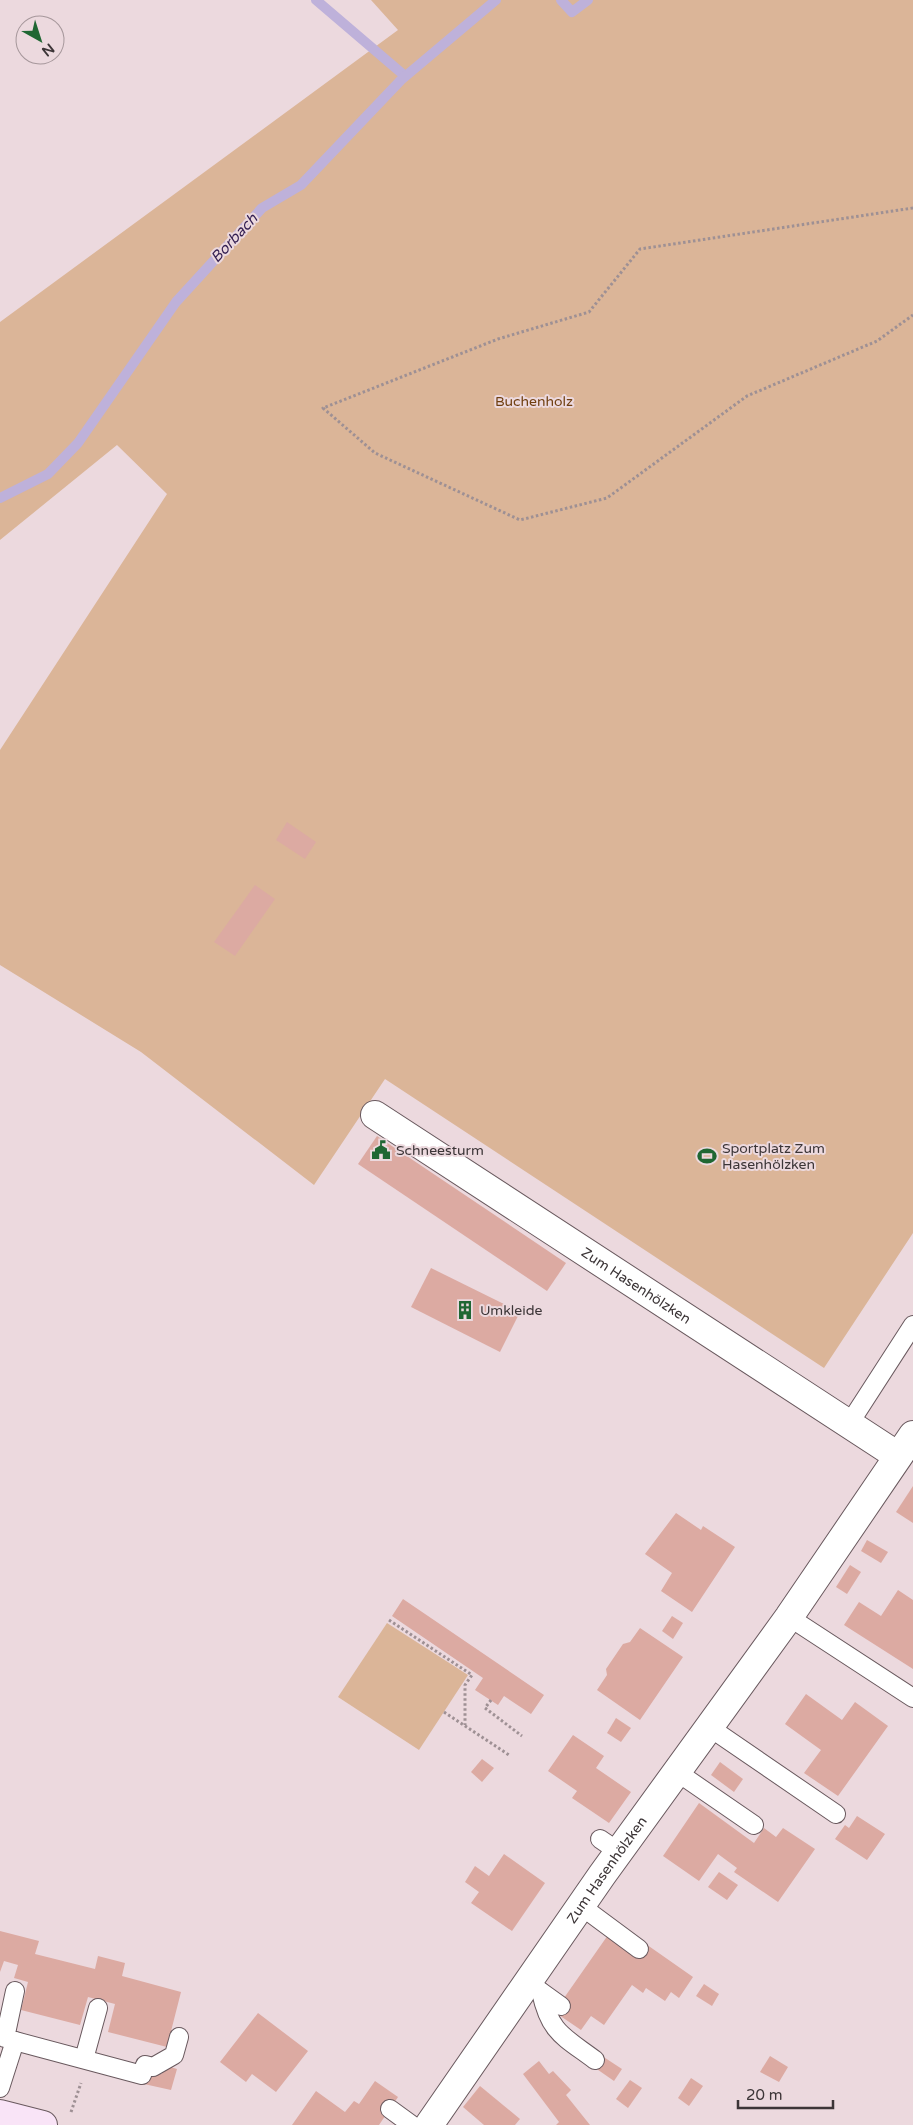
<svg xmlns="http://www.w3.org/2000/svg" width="913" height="2125" viewBox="0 0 913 2125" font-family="'Varela Round',sans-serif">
	<rect width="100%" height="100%" fill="#ecd9de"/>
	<g fill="#dbb598">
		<path d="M371,0H913V1233L824,1368L385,1079L314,1185L141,1052L0,965V750L167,494L117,445L0,540V322L398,30Z"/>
		<path d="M387,1623L468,1675L419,1750L338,1697Z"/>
	</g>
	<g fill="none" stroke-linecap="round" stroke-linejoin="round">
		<g stroke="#beb1da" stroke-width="10">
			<path d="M316,0L405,76"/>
			<path d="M561,0L572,12L588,0"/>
			<path d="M0,498L48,474L78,443L176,302L262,208L301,185L401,80L496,0"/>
		</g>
	</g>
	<g fill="#dcaaa2">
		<path d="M287,822L316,842L305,859L276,840Z"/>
		<path d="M255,885L275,899L235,956L214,942Z"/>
		<path d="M377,1136L566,1263L547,1291L358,1164Z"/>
		<path d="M431,1268L520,1312L500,1352L411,1307Z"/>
		<path d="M913,1486V1523L896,1512Z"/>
		<path d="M676,1513L701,1530L703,1526L735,1547L692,1612L661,1591L672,1573L645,1554Z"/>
		<path d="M867,1540L888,1552L881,1563L861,1551Z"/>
		<path d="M850,1565L861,1572L847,1594L836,1587Z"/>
		<path d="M898,1590L913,1600V1669L844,1625L859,1602L881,1616Z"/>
		<path d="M403,1599L544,1695L531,1714L504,1696L498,1705L475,1690L483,1678L392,1616Z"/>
		<path d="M672,1616L683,1623L673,1639L662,1631Z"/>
		<path d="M640,1628L683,1657L640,1720L597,1690L607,1675L606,1669L623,1644L630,1642Z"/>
		<path d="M806,1694L842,1720L855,1702L888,1726L838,1796L804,1773L821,1750L785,1724Z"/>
		<path d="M616,1718L631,1728L621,1742L607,1733Z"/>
		<path d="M573,1735L604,1756L596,1768L631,1792L609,1823L572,1798L577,1791L548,1771Z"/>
		<path d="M482,1759L494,1768L482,1782L471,1772Z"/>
		<path d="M720,1762L743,1779L734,1792L711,1775Z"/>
		<path d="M699,1803L754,1843L764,1828L776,1837L783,1828L815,1849L778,1902L734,1872L737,1868L718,1854L699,1881L663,1856Z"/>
		<path d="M857,1816L885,1834L867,1860L835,1839L845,1825L849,1828Z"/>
		<path d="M504,1854L545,1883L512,1931L471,1903L479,1892L465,1882L475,1866L489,1876Z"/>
		<path d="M719,1872L738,1885L727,1900L708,1887Z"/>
		<path d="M0,1931L39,1941L35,1954L95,1969L98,1956L125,1963L122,1976L181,1992L167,2047L108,2032L115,2004L88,1997L80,2025L21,2010L28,1982L14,1978L18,1965L4,1961L0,1972Z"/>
		<path d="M608,1935L643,1942L693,1977L679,1998L671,1992L665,2001L646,1988L643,1993L632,1985L604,2025L591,2016L581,2030L556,2013L564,1998Z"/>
		<path d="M704,1984L719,1994L712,2006L696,1996Z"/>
		<path d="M258,2013L308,2051L276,2092L252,2074L246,2082L220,2062Z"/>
		<path d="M599,2054L622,2069L614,2081L591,2065Z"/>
		<path d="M770,2056L788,2067L779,2082L760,2072Z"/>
		<path d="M539,2061L549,2074L553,2071L571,2090L566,2095L590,2125H556L559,2122L523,2074Z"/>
		<path d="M164,2065L177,2069L171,2090L144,2084L147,2071L162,2074Z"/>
		<path d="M691,2078L703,2086L689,2106L678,2098Z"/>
		<path d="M630,2080L642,2088L628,2108L616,2099Z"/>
		<path d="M375,2081L398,2097L379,2125H292L316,2091L345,2112L354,2101L359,2104Z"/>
		<path d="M480,2086L520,2119L515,2125H484L463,2107Z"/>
	</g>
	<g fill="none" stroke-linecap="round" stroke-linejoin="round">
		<g stroke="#69595e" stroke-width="20">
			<g id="service">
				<path d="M849,1424L913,1325"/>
				<path d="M789,1617L913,1698"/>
				<path d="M709,1727L836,1814"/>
				<path d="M677,1772L754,1825"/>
				<path d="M600,1839L619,1852"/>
				<path d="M581,1906L639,1949"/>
				<path d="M536,1988L561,2006"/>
				<path d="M15,1991L5,2038L15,2041"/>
				<path d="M541,1992C550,2033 563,2036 595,2060"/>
				<path d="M84,2059L98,2008"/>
				<path d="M0,2088L15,2041L142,2075L145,2065L153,2067L174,2055L179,2037"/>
				<path d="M390,2109L412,2125"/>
			</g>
		</g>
		<g stroke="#69595e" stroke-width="30">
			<g id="minor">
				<path id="s1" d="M375,1115L898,1456"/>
				<path id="s2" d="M429,2125L602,1875L789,1617L913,1435"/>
			</g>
		</g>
		<g stroke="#69595e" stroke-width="30">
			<path id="secondary" d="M0,2114L43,2125"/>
		</g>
		<g stroke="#9e9094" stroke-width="3" stroke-dasharray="2.5 2.5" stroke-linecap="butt">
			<path d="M913,208L640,249L589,312L498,339L323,408L375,453L520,520L607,498L747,396L877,341L913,315"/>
			<path d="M389,1620L472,1675L465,1685V1725"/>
			<path d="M491,1700L485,1708L522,1736"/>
			<path d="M444,1712L509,1755"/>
			<path d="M71,2112L81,2083"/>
		</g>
		<use href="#service" stroke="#fff" stroke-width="18"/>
		<use href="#minor" stroke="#fff" stroke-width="28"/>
		<use href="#secondary" stroke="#f9e4f7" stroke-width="28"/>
	</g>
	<defs>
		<g id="civic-bare" transform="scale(1.5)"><path d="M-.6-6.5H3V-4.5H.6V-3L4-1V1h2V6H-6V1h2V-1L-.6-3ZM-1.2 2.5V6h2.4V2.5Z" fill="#206733" stroke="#ecd9de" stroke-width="2.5" paint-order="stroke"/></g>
		<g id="stadium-bare" transform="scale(1.5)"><path d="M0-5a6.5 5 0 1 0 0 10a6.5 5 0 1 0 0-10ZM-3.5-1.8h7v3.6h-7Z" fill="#206733" stroke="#ecd9de" stroke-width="2.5" paint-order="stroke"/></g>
		<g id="building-bare" transform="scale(1.5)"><path d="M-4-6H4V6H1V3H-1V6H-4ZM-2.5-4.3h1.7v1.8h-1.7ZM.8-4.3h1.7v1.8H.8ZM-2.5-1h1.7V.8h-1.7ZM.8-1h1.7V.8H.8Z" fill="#206733" stroke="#ecd9de" stroke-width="2.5" paint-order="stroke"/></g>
	</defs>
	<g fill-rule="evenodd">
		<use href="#civic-bare" x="381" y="1150"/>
		<use href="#stadium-bare" x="707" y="1156"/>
		<use href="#building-bare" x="465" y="1310"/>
	</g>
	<g text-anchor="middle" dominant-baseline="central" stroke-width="4" stroke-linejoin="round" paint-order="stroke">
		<g font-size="14" fill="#703f10" stroke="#ecd9de">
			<text x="534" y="401">Buchenholz</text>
		</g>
		<g font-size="14" fill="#3c3537" stroke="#ecd9de" text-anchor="start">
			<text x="722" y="1148">Sportplatz Zum<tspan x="722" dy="16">Hasenhölzken</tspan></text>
			<text x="396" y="1150">Schneesturm</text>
			<text x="480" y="1310">Umkleide</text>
		</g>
		<g font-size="14" fill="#3c3537" stroke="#ecd9de">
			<text stroke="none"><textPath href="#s1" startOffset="312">Zum Hasenhölzken</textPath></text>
			<text stroke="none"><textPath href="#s2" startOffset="311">Zum Hasenhölzken</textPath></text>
		</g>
		<g font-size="15" font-style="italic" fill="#331e51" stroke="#ecd9de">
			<text transform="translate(234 238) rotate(-47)">Borbach</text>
		</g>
	</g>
	<g transform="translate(40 40) rotate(141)"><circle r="24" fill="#ecd9de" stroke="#a6979b"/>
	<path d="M0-4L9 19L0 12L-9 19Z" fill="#206733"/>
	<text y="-8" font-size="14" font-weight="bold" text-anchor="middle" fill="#3c3537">N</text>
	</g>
	<path d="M738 2100v8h95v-8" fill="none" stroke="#3c3537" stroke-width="2.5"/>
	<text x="746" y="2100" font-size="15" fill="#3c3537" stroke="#ecd9de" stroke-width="4" paint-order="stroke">20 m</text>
</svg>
